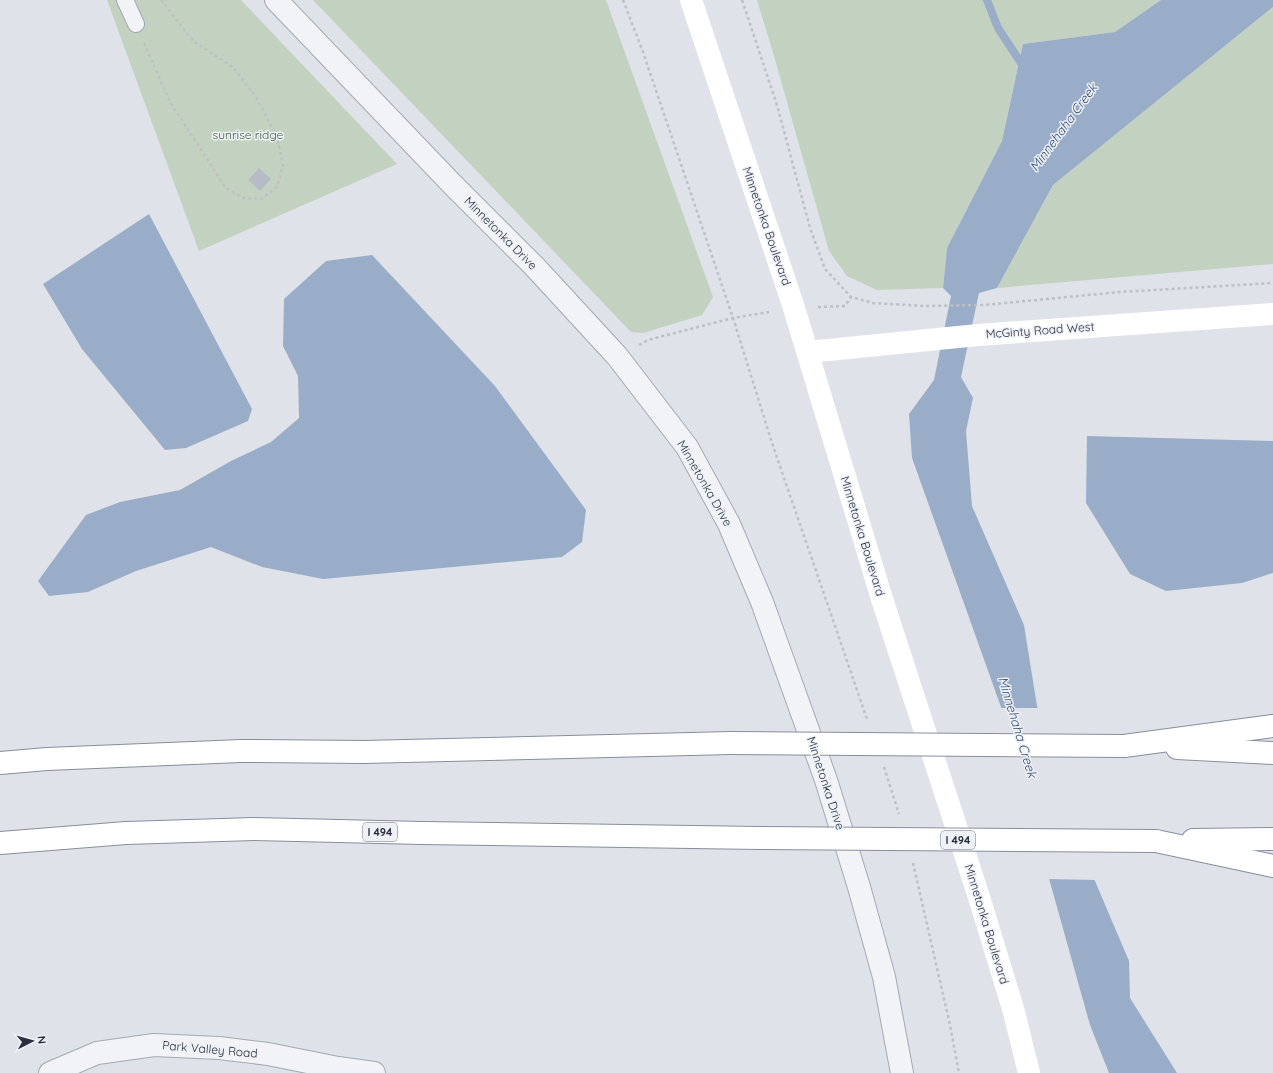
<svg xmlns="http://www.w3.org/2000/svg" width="1273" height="1073" viewBox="0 0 1273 1073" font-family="Quicksand,sans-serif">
	<rect width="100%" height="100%" fill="#dfe2e8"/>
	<g fill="#c3d2c0">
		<path d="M107,0H241L397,164L199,251Z"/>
		<path d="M313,0H606L713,297L702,315L643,333L631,332Z"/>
		<path d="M757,0H1161L1115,32L1023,44L1002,141L947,248L943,288L877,290L847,276L829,251L774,56Z"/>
		<path d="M1273,7V264L997,288L1053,185Z"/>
	</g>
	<g fill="#9aadc8">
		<path d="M1161,0H1273V7L1053,185L997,288L979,293L961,377L973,398L966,431L972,506L1024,625L1037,706L1095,881L1129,961L1130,998L1177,1073H1109L1090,1025L1001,707L912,458L909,414L934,380L951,296L943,288L947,248L1002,141L1023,44L1115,32Z"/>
		<path d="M149,214L252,409L248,421L186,448L165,450L82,349L43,284Z"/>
		<path d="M372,255L495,386L586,510L582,542L562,557L323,579L262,567L211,547L136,571L88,592L49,596L38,581L86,515L120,502L180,490L231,461L271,442L299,418L298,376L283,346L284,299L326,261Z"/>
		<path d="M1087,436L1273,441V573L1242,583L1166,591L1130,574L1086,503Z"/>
	</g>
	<path fill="#dfe2e8" d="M999,708H1040L1096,880L1047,879Z"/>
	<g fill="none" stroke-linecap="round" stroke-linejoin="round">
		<path stroke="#9aadc8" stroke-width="8" d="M987,0L998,28L1025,69"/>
	</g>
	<path fill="#b6bbc5" d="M259,168L271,179L260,191L248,180Z"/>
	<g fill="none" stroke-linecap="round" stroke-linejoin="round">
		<g stroke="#a4a9b2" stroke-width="18">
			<path id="service" d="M125,0L136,24"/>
		</g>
		<g stroke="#a4a9b2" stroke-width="24">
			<path id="minor" d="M50,1073L97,1053L154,1045L219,1048L268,1054L338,1068L374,1073"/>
		</g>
		<g stroke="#a4a9b2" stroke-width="24">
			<path id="tertiary" d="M276,0L452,184L535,267L617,356L687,447L729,524L762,602L826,780L859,887L884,977L902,1073"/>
		</g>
		<g stroke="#868e9f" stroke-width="24">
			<g id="motorway">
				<path d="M1124,746L1273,726"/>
				<path d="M1177,748L1273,753"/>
				<path d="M0,763L47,759L241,751L364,752L731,743"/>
				<path d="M1193,840L1273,839"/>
				<path d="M1156,841L1273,866"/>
				<path d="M0,843L126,833L254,829L422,833L760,838"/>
			</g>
		</g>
		<g stroke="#bdc0c6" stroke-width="2.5" stroke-dasharray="3 3" stroke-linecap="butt">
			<path d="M623,0L643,52L733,318L772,443L867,719"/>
			<path d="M742,0L777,105L810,228L825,269L851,297L873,303L925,306L984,305L1120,292L1273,283"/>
			<path d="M144,43L170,102L226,188L243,198L261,199L277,187L283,165L277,137L256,97L233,67L193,41L161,0"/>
			<path d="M818,307L845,306L851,297"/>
			<path d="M639,345L648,340L733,318L769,312"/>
			<path d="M884,767L899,814"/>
			<path d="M913,863L950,1025L959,1073"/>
		</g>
		<use href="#service" stroke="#f1f3f6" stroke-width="16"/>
		<use href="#minor" stroke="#f1f3f6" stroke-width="22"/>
		<use href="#tertiary" stroke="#f1f3f6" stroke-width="22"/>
		<g stroke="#fff" stroke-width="22">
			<path d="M691,0L794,308L882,599L979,897L1014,1012L1029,1073"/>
			<path d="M808,352L978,335L1273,314"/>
		</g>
		<use href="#motorway" stroke="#fff" stroke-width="22"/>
		<g stroke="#868e9f" stroke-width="24" stroke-linecap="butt">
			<g id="motorway-bridge">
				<path d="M731,743L1124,746"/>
				<path d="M760,838L1156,841"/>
			</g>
		</g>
		<use href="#motorway-bridge" stroke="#fff" stroke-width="22"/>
	</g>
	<g text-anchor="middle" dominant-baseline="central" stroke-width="3" stroke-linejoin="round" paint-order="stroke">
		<g fill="#eef1f6" stroke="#636976" stroke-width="1">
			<rect x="363" y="823" width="34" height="18" rx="3"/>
			<rect x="941" y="831" width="34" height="18" rx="3"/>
		</g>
		<g font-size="11" font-weight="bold" fill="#282f3f">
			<text x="380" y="832">I 494</text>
			<text x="958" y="840">I 494</text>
		</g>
		<g font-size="12" fill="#3a5b35" stroke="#eef1f6">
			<text x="248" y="134">sunrise ridge</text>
		</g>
		<g font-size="12" fill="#282f3f" stroke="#eef1f6">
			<text transform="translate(767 226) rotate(71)">Minnetonka Boulevard</text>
			<text transform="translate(501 233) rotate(45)">Minnetonka Drive</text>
			<text transform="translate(1040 330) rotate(-4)">McGinty Road West</text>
			<text transform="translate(705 483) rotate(60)">Minnetonka Drive</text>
			<text transform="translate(863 536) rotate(73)">Minnetonka Boulevard</text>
			<text transform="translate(826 783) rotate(72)">Minnetonka Drive</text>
			<text transform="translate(987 924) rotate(73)">Minnetonka Boulevard</text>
			<text transform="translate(210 1049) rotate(5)">Park Valley Road</text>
		</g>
		<g font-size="13" font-style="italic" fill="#324b72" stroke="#eef1f6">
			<text transform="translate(1063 127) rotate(-54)">Minnehaha Creek</text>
			<text transform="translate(1018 727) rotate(73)">Minnehaha Creek</text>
		</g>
	</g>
	<g transform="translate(32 1041) rotate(84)" stroke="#eef1f6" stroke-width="3" paint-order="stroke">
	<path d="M0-3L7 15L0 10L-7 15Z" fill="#282f3f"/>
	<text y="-6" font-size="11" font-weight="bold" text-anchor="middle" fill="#282f3f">N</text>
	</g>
</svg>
